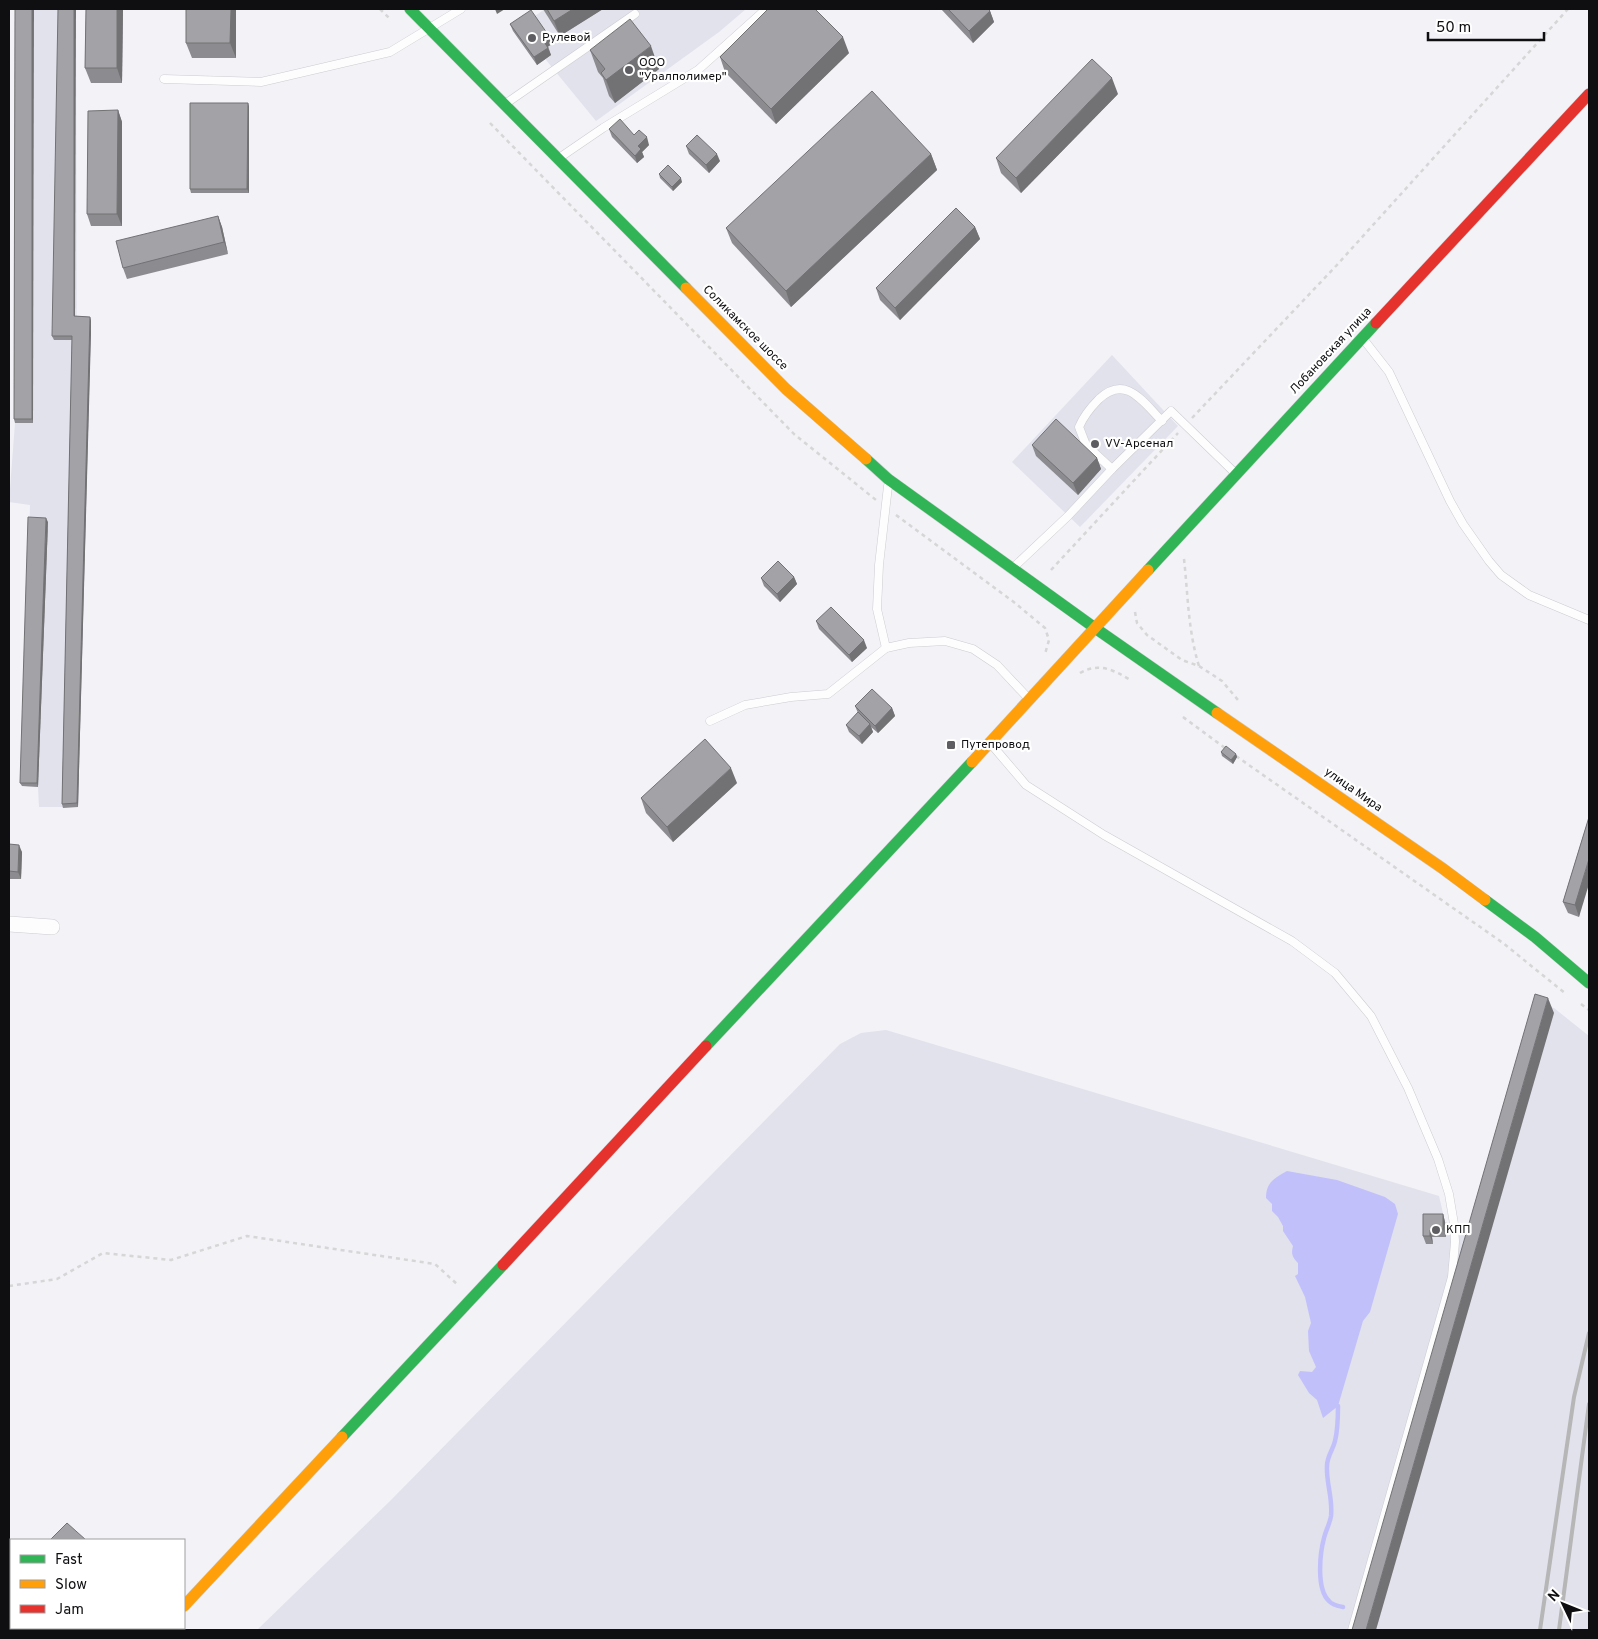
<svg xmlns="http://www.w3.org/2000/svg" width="1598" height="1639" viewBox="0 0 1598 1639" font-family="Overpass,sans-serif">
	<rect width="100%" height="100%" fill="#f2f2f7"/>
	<g fill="#e1e2ec">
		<path d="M16,9H76L78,807H39L38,787L22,786L30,505L9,502L15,423Z"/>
		<path d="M545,9H746L719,32L596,121L519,27Z"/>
		<path d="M1112,355L1178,426L1080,527L1012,462Z"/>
		<path d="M1542,1005L1554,1008L1589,1036V1630H257L390,1501L840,1044L861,1033L886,1030L1439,1196L1445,1222L1478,1230Z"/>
	</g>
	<path fill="#c2c0fb" d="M1287,1171L1337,1180L1385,1197L1395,1204L1398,1214L1370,1312L1363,1321L1338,1406L1323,1418L1317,1400L1309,1393L1298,1375L1300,1371L1312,1372L1316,1367L1309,1351L1308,1331L1311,1323L1305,1297L1295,1276L1298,1274V1263C1292,1257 1291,1254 1293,1246L1283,1231V1226L1278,1217L1272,1211V1204L1266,1198C1266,1183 1274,1178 1287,1171Z"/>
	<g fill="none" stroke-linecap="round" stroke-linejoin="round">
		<path stroke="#c2c0fb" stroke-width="4.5" d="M1338,1406C1338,1418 1338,1429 1335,1441C1333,1450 1327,1456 1327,1466C1326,1483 1333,1498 1331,1516C1330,1523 1326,1530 1324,1538C1320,1553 1316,1589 1329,1601C1332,1605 1338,1606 1343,1607"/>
		<g stroke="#cdcdd1" stroke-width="9">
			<g id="lane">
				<path d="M164,79L261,82L390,52L461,9"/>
				<path d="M508,102L635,14"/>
				<path d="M562,156L603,128L698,70L766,9"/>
				<path d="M1364,340L1389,372L1450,501L1463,524L1489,561L1501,575L1529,595L1589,620"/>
				<path d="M1112,469L1086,445L1079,427C1084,415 1090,408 1099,399C1126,374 1143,402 1162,421"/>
				<path d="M1016,565L1068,516L1112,469L1171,411L1234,472"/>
				<path d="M886,648L877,609L879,565L888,486"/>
				<path d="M710,721L745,705L791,697L828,694L886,648L909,643L945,641L973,649L997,665L1029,699"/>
				<path d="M991,744L1026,785L1104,835L1292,941L1335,973L1371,1016L1408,1088L1438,1159L1449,1194L1454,1224L1455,1242L1452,1277L1352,1630"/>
			</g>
		</g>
		<g stroke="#cdcdd1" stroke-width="16">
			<path id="street" d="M9,924L52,927"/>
		</g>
		<g stroke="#cdcdd1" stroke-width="12">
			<g id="fast">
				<path d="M410,9L686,288"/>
				<path d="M866,459L888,479L1095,628L1217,713"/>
				<path d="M1148,570L1376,323"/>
				<path d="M1485,900L1535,937L1589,983"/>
				<path d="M706,1046L972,762"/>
				<path d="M342,1437L503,1265"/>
				<path d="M161,1630L164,1628"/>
			</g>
		</g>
		<g stroke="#cdcdd1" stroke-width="12">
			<g id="slow">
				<path d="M686,288L786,389L866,459"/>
				<path d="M1217,713L1442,868L1485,900"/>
				<path d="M972,762L1148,570"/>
				<path d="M184,1606L342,1437"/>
			</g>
		</g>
		<g stroke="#cdcdd1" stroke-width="12">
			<g id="jam">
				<path d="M1376,323L1589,94"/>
				<path d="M503,1265L706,1046"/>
			</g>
		</g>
		<g stroke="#d6d6d7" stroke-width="2.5" stroke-dasharray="4 4" stroke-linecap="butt">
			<path d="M380,9L391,20"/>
			<path d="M490,123L794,434L876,500"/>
			<path d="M1192,418L1336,266L1568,9"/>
			<path d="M896,515L1015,603L1045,628L1049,640L1045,654"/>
			<path d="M1184,559C1188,595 1188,631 1199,666"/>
			<path d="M1051,570L1178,433"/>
			<path d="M1135,612L1137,623L1147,635L1182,660L1199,666L1222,681L1238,700"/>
			<path d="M1080,673C1099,662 1114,670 1132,681"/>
			<path d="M1183,717L1225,748"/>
			<path d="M1236,756L1503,943L1566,994"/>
			<path d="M1581,1004L1589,1010"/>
			<path d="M9,1286L57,1279L103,1253L171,1260L247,1236L435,1264L458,1285"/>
		</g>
		<use href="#lane" stroke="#fdfdfe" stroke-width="8"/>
		<use href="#street" stroke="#fdfdfe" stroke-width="15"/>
		<use href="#fast" stroke="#30b455" stroke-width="11"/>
		<use href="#slow" stroke="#ff9f0a" stroke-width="11"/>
		<use href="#jam" stroke="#e5322d" stroke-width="11"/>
		<g stroke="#b6b6b7" stroke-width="4">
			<path d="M1540,1630L1574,1397L1589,1333"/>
			<path d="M1559,1630L1589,1404"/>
		</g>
	</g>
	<g fill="#8c8c90">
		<path d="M15,9L33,423H15L14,419Z"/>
		<path d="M86,9H123L122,83H91L85,68Z"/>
		<path d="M236,9V58H192L186,43Z"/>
		<path d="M543,9H603L560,36Z"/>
		<path d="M941,9H988L990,11L994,22L973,43Z"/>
		<path d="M510,24L549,36L552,44L548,46L551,55L537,65L513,31Z"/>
		<path d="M590,50L659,69L615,103L609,96L603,78L598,72Z"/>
		<path d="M849,53L776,124L725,72L720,57Z"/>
		<path d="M1118,94L1021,193L1001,173L996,158Z"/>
		<path d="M248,103L249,107V193H191L190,189Z"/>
		<path d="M118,110L122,122V226H91L87,214Z"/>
		<path d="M609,129L634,135L649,145L642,152L644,157L637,163L612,137Z"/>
		<path d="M686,146L720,161L709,173L689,154Z"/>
		<path d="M931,154L937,170L791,307L732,243L726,228Z"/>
		<path d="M659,174L682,182L673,191L660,178Z"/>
		<path d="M218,216L222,227L228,254L127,279L123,268Z"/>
		<path d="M975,227L980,239L900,320L880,300L876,288Z"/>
		<path d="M75,316L90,317L91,321L78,807L63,808L62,804L72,340H54L52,336Z"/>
		<path d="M1032,445L1097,458L1101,469L1078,495L1036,456Z"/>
		<path d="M48,522L38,787L22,786L20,783Z"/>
		<path d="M794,577L797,584L780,602L764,586L761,578Z"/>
		<path d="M816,621L867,648L852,662L819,629Z"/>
		<path d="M855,706L892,708L895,716L878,733L871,727L873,732L862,744L849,732L846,725L858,713Z"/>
		<path d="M1221,752L1236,754L1237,757L1233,764L1222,756Z"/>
		<path d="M737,783L673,842L646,813L641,798Z"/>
		<path d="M1589,817L1579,917L1568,913L1563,902Z"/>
		<path d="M9,844L22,852L21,879H9Z"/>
		<path d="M1443,1214L1445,1222L1446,1237H1432L1433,1244H1426L1423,1236Z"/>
	</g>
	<g fill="#727275">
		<path d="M32,9H34L33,423L32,419Z"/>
		<path d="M74,9H76L75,320L74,316Z"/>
		<path d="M117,9H123L122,83L117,68Z"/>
		<path d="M231,9H236V58L230,43Z"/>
		<path d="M495,9H505L497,14Z"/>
		<path d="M573,9H603L560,36L554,21Z"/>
		<path d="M990,11L994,22L973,43L969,31Z"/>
		<path d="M549,36L552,44L546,48L543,40Z"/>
		<path d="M843,37L849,53L776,124L771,109Z"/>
		<path d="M651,46L659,69L615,103L606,80Z"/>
		<path d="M548,48L551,55L537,65L534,57Z"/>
		<path d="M1112,78L1118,94L1021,193L1016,178Z"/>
		<path d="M248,103L249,107V193L247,189Z"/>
		<path d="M118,110L122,122V226L117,214Z"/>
		<path d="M647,137L649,145L642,152L644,157L637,163L635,156L638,146Z"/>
		<path d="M717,154L720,161L709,173L706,165Z"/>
		<path d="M931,154L937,170L791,307L786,291Z"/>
		<path d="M681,178L682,182L673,191L672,187Z"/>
		<path d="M218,216L222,227L228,254L224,242Z"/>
		<path d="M975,227L980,239L900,320L895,308Z"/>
		<path d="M90,317L91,321V334L78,807L77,803Z"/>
		<path d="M1097,458L1101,469L1078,495L1073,483Z"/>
		<path d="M46,518L48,522L38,787L37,783Z"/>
		<path d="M794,577L797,584L780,602L777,594Z"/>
		<path d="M864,640L867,648L852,662L849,655Z"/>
		<path d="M892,708L895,716L878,733L875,726Z"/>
		<path d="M870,724L873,732L862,744L859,736Z"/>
		<path d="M1236,754L1237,757L1233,764L1231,760Z"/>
		<path d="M731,768L737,783L673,842L667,827Z"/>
		<path d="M19,845L22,852L21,879L18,872Z"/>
		<path d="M1589,859V884L1579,917L1575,905Z"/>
		<path d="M1548,998L1554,1013L1376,1630H1366Z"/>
		<path d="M1443,1214L1445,1222L1446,1237L1443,1229Z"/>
		<path d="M1430,1230L1432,1237L1433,1244L1430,1236Z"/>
	</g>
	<g fill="#a3a3a7" stroke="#727275">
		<path d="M15,9H32V419H14Z"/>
		<path d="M58,9H74V316L90,317L77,803L62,804L72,336H52Z"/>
		<path d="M86,9H117V68H85Z"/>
		<path d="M186,9H231L230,43H186Z"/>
		<path d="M547,9H573L554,21Z"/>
		<path d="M768,9H815L843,37L771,109L720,57Z"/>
		<path d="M948,9H988L990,11L969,31Z"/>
		<path d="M531,10L549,36L543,40L548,48L534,57L510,24Z"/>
		<path d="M630,19L651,46L606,80L601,73L605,69L590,50Z"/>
		<path d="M1092,59L1112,78L1016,178L996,158Z"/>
		<path d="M872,91L931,154L786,291L726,228Z"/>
		<path d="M190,103H248L247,189H190Z"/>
		<path d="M118,110L117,214H87L88,111Z"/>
		<path d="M620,119L634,135L639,130L647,137L638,146L641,149L635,156L609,129Z"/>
		<path d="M697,135L717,154L706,165L686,146Z"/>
		<path d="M668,165L681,178L672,187L659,174Z"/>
		<path d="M956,208L975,227L895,308L876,288Z"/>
		<path d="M218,216L224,242L123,268L116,241Z"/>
		<path d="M1056,419L1097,458L1073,483L1032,445Z"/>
		<path d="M28,517L46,518L37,783H20Z"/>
		<path d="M778,561L794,577L777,594L761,578Z"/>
		<path d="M831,607L864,640L849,655L816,621Z"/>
		<path d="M872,689L892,708L875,726L855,706Z"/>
		<path d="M858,712L870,724L859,736L846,725Z"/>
		<path d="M705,739L731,768L667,827L641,798Z"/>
		<path d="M1226,746L1236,754L1231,760L1221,752Z"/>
		<path d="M1589,817V859L1575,905L1563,902Z"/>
		<path d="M9,844L19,845L18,872L9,871Z"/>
		<path d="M1535,994L1548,998L1366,1630H1352Z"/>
		<path d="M1423,1214H1443V1229L1430,1230V1236H1423Z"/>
		<path d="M67,1523L86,1540H52L51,1539Z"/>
	</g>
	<g fill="#5e5e62" stroke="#fff" stroke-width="2">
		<circle cx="532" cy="38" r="5"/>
		<circle cx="629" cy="70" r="5"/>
		<circle cx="1095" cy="444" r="5"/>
		<rect x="946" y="740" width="10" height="10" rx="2.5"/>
		<circle cx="1436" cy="1230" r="5"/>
	</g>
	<g text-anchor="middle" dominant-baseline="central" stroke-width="4.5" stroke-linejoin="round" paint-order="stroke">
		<g font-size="12" fill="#0f0f12" stroke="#fff" text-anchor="start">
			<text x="542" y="38">Рулевой</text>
			<text x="639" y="63">OOO<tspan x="639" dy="14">"Уралполимер"</tspan></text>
			<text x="1105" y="444">VV-Арсенал</text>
			<text x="961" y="745">Путепровод</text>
			<text x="1446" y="1230">КПП</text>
		</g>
		<g font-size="12" fill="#0f0f12" stroke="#fff">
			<text transform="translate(745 328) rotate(45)">Соликамское шоссе</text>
			<text transform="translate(1331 351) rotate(-47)">Лобановская улица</text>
			<text transform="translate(1353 790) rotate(35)">улица Мира</text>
		</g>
	</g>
	<rect width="1598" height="1639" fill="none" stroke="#0f0f12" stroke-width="20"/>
	<rect x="10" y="1539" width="175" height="90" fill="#ffffff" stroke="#9f9fa0"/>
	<rect x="20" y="1555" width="25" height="8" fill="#30b455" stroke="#9f9fa0"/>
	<text x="55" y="1564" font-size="15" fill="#0f0f12">Fast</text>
	<rect x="20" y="1580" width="25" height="8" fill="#ff9f0a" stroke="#9f9fa0"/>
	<text x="55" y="1589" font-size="15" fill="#0f0f12">Slow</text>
	<rect x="20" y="1605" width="25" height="8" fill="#e5322d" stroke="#9f9fa0"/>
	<text x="55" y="1614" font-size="15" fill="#0f0f12">Jam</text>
	<g transform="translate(1563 1604) rotate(313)" stroke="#ffffff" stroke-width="4" paint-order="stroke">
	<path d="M0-4L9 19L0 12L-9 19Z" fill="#0f0f12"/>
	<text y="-8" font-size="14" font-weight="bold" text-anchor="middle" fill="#0f0f12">N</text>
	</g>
	<path d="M1428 32v8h116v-8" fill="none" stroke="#0f0f12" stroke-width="2.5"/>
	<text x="1436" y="32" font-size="15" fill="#0f0f12" stroke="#ffffff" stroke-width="4" paint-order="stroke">50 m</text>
</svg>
